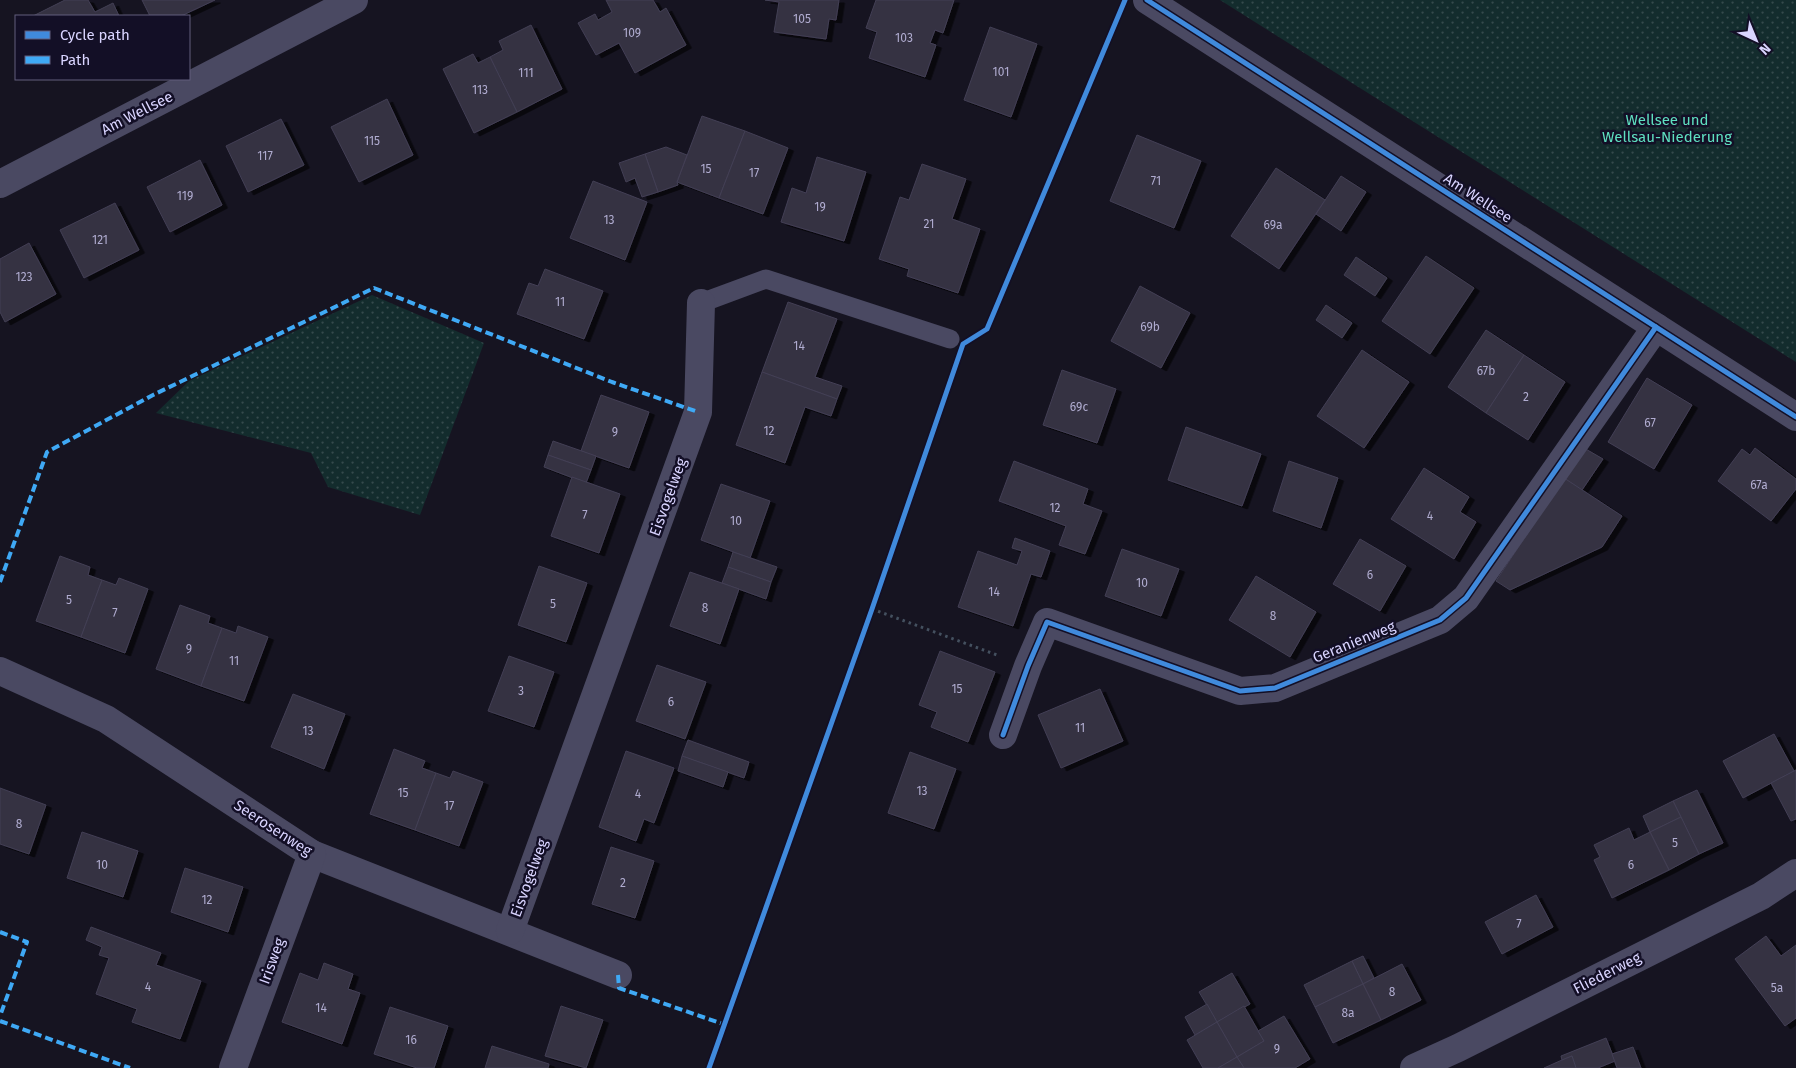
<svg xmlns="http://www.w3.org/2000/svg" width="1796" height="1068" viewBox="0 0 1796 1068" font-family="'Fira Sans',sans-serif">
	<defs>
		<pattern id="grass-dots" width="8" height="8" patternUnits="userSpaceOnUse" patternTransform="scale(1.25)"><rect width="8" height="8" fill="#132c2d"/><path d="M2 2h.1M6 6h.1" fill="none" stroke="#354a4c" stroke-width="1.8" stroke-linecap="round"/></pattern>
		<filter id="shadow"><feDropShadow dx="5.5" dy="3" stdDeviation="0" flood-color="#0009"/></filter>
	</defs>
	<rect width="100%" height="100%" fill="#161421"/>
	<g fill="url(#grass-dots)">
		<path d="M1220,0H1796V362Z"/>
		<path d="M372,295L484,343L420,515L328,487L311,453L156,413L189,381Z"/>
	</g>
	<g fill="#343243" stroke="#433f54" filter="url(#shadow)">
		<path d="M65,0H88L95,12L113,3L119,16H33Z"/>
		<path d="M142,0H215L181,16H150Z"/>
		<path d="M606,0H653L660,12L666,8L686,45L635,73L619,43L596,55L578,23L595,14L598,20L612,12Z"/>
		<path d="M765,0H839L836,20L829,19L826,39L774,32L779,2Z"/>
		<path d="M876,0H954L943,33L935,30L930,43L936,45L925,77L869,58L877,32L866,28Z"/>
		<path d="M531,25L562,89L517,112L490,57L503,50L499,41Z"/>
		<path d="M990,27L1037,44L1011,117L964,100Z"/>
		<path d="M473,54L478,63L490,57L517,112L474,133L443,69Z"/>
		<path d="M387,99L413,155L359,182L331,127Z"/>
		<path d="M702,116L745,131L719,198L677,182Z"/>
		<path d="M281,119L304,165L248,192L226,146Z"/>
		<path d="M745,131L788,148L763,214L719,198Z"/>
		<path d="M1137,135L1201,161L1174,228L1110,201Z"/>
		<path d="M666,147L687,155L677,182L678,185L658,192L645,154Z"/>
		<path d="M645,154L658,192L642,197L635,178L626,182L619,163Z"/>
		<path d="M817,157L866,172L844,241L781,222L792,188L806,193Z"/>
		<path d="M200,160L222,205L170,232L147,187Z"/>
		<path d="M922,164L966,179L952,219L980,229L958,293L907,276L909,269L879,259L900,197L909,200Z"/>
		<path d="M1276,168L1325,200L1279,269L1231,236Z"/>
		<path d="M1341,176L1366,192L1341,231L1316,214Z"/>
		<path d="M593,181L647,202L625,260L570,238Z"/>
		<path d="M115,203L139,250L84,278L60,230Z"/>
		<path d="M29,243L56,294L5,322L0,312V259Z"/>
		<path d="M1426,256L1474,288L1430,354L1382,321Z"/>
		<path d="M1356,257L1387,278L1375,296L1344,275Z"/>
		<path d="M545,269L603,291L584,339L517,314L529,283L538,286Z"/>
		<path d="M1140,286L1190,313L1161,368L1111,341Z"/>
		<path d="M788,302L837,319L815,377L842,386L837,399L762,372Z"/>
		<path d="M1326,305L1352,323L1342,338L1316,320Z"/>
		<path d="M1486,330L1524,355L1486,413L1448,387Z"/>
		<path d="M1362,350L1409,382L1364,448L1317,416Z"/>
		<path d="M1524,355L1565,382L1528,440L1486,413Z"/>
		<path d="M1062,370L1116,389L1097,443L1043,425Z"/>
		<path d="M762,372L837,399L831,416L805,407L785,463L736,445Z"/>
		<path d="M1647,378L1692,405L1654,469L1608,442Z"/>
		<path d="M601,395L649,412L629,468L581,451Z"/>
		<path d="M1186,427L1261,454L1242,506L1168,480Z"/>
		<path d="M553,441L596,456L591,470L548,455Z"/>
		<path d="M1584,448L1603,459L1582,490L1564,478Z"/>
		<path d="M1755,448L1796,479V489L1771,521L1718,481L1742,449L1750,455Z"/>
		<path d="M548,455L591,470L586,483L544,467Z"/>
		<path d="M1014,461L1088,489L1083,504L1102,511L1085,554L1059,545L1066,526L999,501Z"/>
		<path d="M1289,461L1338,478L1321,528L1273,511Z"/>
		<path d="M1424,468L1469,497L1460,512L1476,522L1454,559L1391,519Z"/>
		<path d="M572,477L620,494L599,553L551,536Z"/>
		<path d="M1564,478L1622,516L1602,547L1510,590L1496,581Z"/>
		<path d="M721,484L770,501L750,558L701,540Z"/>
		<path d="M1015,538L1050,551L1041,577L1031,574L1013,626L958,607L978,551L1017,565L1022,551L1012,548Z"/>
		<path d="M1360,539L1406,566L1380,611L1333,584Z"/>
		<path d="M1122,549L1179,569L1161,616L1105,596Z"/>
		<path d="M733,552L777,567L771,582L728,567Z"/>
		<path d="M60,556L90,567L88,575L102,580L81,637L36,621Z"/>
		<path d="M539,566L587,583L566,642L518,625Z"/>
		<path d="M728,567L771,582L766,599L722,583Z"/>
		<path d="M690,572L739,589L720,644L670,626Z"/>
		<path d="M1256,576L1316,612L1290,657L1229,620Z"/>
		<path d="M119,578L148,589L125,653L81,637L102,580L116,585Z"/>
		<path d="M180,605L210,616L208,623L222,628L201,686L156,669Z"/>
		<path d="M238,626L268,637L244,701L201,686L222,628L236,633Z"/>
		<path d="M940,651L995,672L968,742L931,727L937,712L919,705Z"/>
		<path d="M509,656L554,672L534,727L488,711Z"/>
		<path d="M657,665L706,682L685,739L636,721Z"/>
		<path d="M1100,689L1123,741L1061,768L1038,715Z"/>
		<path d="M293,694L345,714L324,769L271,747Z"/>
		<path d="M1774,734L1794,771L1743,798L1723,761Z"/>
		<path d="M688,740L749,762L744,778L682,756Z"/>
		<path d="M394,749L425,761L422,768L436,773L415,830L370,814Z"/>
		<path d="M626,751L674,768L654,823L644,819L636,841L599,827Z"/>
		<path d="M910,752L956,769L934,829L888,813Z"/>
		<path d="M682,756L728,772L723,787L678,771Z"/>
		<path d="M1796,770V819L1791,821L1771,783Z"/>
		<path d="M453,771L483,782L459,846L415,830L436,773L450,778Z"/>
		<path d="M0,788L46,805L29,854L0,844Z"/>
		<path d="M1697,790L1723,843L1699,854L1673,801Z"/>
		<path d="M1673,801L1681,817L1650,832L1643,816Z"/>
		<path d="M1681,817L1699,854L1669,870L1650,832Z"/>
		<path d="M1629,828L1634,840L1650,832L1669,870L1612,898L1594,860L1600,857L1594,845Z"/>
		<path d="M82,832L138,851L123,897L67,878Z"/>
		<path d="M611,847L654,861L635,918L592,904Z"/>
		<path d="M185,868L243,887L228,932L171,912Z"/>
		<path d="M1536,895L1553,927L1502,954L1485,922Z"/>
		<path d="M91,927L161,953L156,965L201,981L180,1039L132,1022L137,1009L96,994L109,958L99,955L102,947L86,940Z"/>
		<path d="M1766,936L1781,956L1796,945V1018L1785,1026L1735,959Z"/>
		<path d="M1363,956L1374,978L1363,984L1352,961Z"/>
		<path d="M1352,961L1363,984L1315,1007L1304,985Z"/>
		<path d="M324,963L353,974L348,989L360,993L342,1044L282,1022L300,973L318,980Z"/>
		<path d="M1402,964L1421,1000L1381,1020L1363,984Z"/>
		<path d="M1232,973L1250,1004L1217,1022L1199,992Z"/>
		<path d="M1363,984L1381,1020L1333,1043L1315,1007Z"/>
		<path d="M1207,1004L1217,1022L1195,1035L1185,1017Z"/>
		<path d="M561,1006L603,1020L586,1068L545,1056Z"/>
		<path d="M1244,1006L1264,1041L1237,1057L1217,1022Z"/>
		<path d="M390,1007L448,1026L434,1068H417L374,1054Z"/>
		<path d="M1284,1016L1310,1059L1295,1068H1244L1237,1057L1264,1041L1258,1031Z"/>
		<path d="M1217,1022L1237,1057L1218,1068H1203L1187,1040Z"/>
		<path d="M1606,1038L1615,1061L1598,1068H1576L1572,1056L1562,1060L1561,1056Z"/>
		<path d="M492,1046L549,1064L548,1068H485Z"/>
		<path d="M1633,1047L1641,1068H1617L1612,1054Z"/>
		<path d="M1572,1056L1576,1068H1544L1562,1060Z"/>
		<path d="M1237,1057L1244,1068H1218Z"/>
	</g>
	<g fill="none" stroke-linecap="round" stroke-linejoin="round">
		<path stroke="#44505f" stroke-width="3" stroke-dasharray="2.5 4" stroke-linecap="butt" d="M872,609L997,655"/>
		<path stroke="#4a4962" stroke-width="19" d="M701,303L766,279L950,339"/>
		<g stroke="#4a4962" stroke-width="28">
			<path d="M1147,0L1796,417"/>
			<path d="M0,184L354,0"/>
			<path d="M0,671L106,719L312,854L618,975"/>
			<path d="M1003,735L1028,666L1047,622L1240,691L1275,688L1440,620L1466,598L1656,327"/>
			<path d="M510,931L698,412L701,303"/>
			<path d="M233,1068L312,854"/>
			<path d="M1414,1068L1458,1048L1761,896L1796,873"/>
		</g>
		<g stroke="#3fa9f5" stroke-width="4" stroke-dasharray="8 4" stroke-linecap="butt">
			<path d="M0,582L47,452L153,395L374,288L612,382L698,412"/>
			<path d="M0,932L27,942L0,1016"/>
			<path d="M618,975L619,988L723,1024"/>
			<path d="M0,1021L130,1068"/>
		</g>
		<g stroke="#130f26" stroke-width="8">
			<g id="cycleway">
				<path d="M1147,0L1796,417"/>
				<path d="M1003,735L1028,666L1047,622L1240,691L1275,688L1440,620L1466,598L1656,327"/>
				<path d="M709,1068L872,609L963,344L987,329L1125,0"/>
			</g>
		</g>
		<use href="#cycleway" stroke="#408adc" stroke-width="5"/>
	</g>
	<g text-anchor="middle" dominant-baseline="central" stroke-width="5" stroke-linejoin="round" paint-order="stroke">
		<g font-size="12" fill="#b0acd0">
			<text x="802" y="19">105</text>
			<text x="632" y="33">109</text>
			<text x="904" y="38">103</text>
			<text x="1001" y="72">101</text>
			<text x="526" y="73">111</text>
			<text x="480" y="90">113</text>
			<text x="372" y="141">115</text>
			<text x="265" y="156">117</text>
			<text x="706" y="169">15</text>
			<text x="754" y="173">17</text>
			<text x="1156" y="181">71</text>
			<text x="185" y="196">119</text>
			<text x="820" y="207">19</text>
			<text x="609" y="220">13</text>
			<text x="929" y="224">21</text>
			<text x="1273" y="225">69a</text>
			<text x="100" y="240">121</text>
			<text x="24" y="277">123</text>
			<text x="560" y="302">11</text>
			<text x="1150" y="327">69b</text>
			<text x="799" y="346">14</text>
			<text x="1486" y="371">67b</text>
			<text x="1526" y="397">2</text>
			<text x="1079" y="407">69c</text>
			<text x="1650" y="423">67</text>
			<text x="769" y="431">12</text>
			<text x="615" y="432">9</text>
			<text x="1759" y="485">67a</text>
			<text x="1055" y="508">12</text>
			<text x="585" y="515">7</text>
			<text x="1430" y="516">4</text>
			<text x="736" y="521">10</text>
			<text x="1370" y="575">6</text>
			<text x="1142" y="583">10</text>
			<text x="994" y="592">14</text>
			<text x="69" y="600">5</text>
			<text x="553" y="604">5</text>
			<text x="705" y="608">8</text>
			<text x="115" y="613">7</text>
			<text x="1273" y="616">8</text>
			<text x="189" y="649">9</text>
			<text x="234" y="661">11</text>
			<text x="957" y="689">15</text>
			<text x="521" y="691">3</text>
			<text x="671" y="702">6</text>
			<text x="1080" y="728">11</text>
			<text x="308" y="731">13</text>
			<text x="922" y="791">13</text>
			<text x="403" y="793">15</text>
			<text x="638" y="794">4</text>
			<text x="449" y="806">17</text>
			<text x="19" y="824">8</text>
			<text x="1675" y="843">5</text>
			<text x="102" y="865">10</text>
			<text x="1631" y="865">6</text>
			<text x="623" y="883">2</text>
			<text x="207" y="900">12</text>
			<text x="1519" y="924">7</text>
			<text x="148" y="987">4</text>
			<text x="1777" y="988">5a</text>
			<text x="1392" y="992">8</text>
			<text x="321" y="1008">14</text>
			<text x="1348" y="1013">8a</text>
			<text x="411" y="1040">16</text>
			<text x="1277" y="1049">9</text>
		</g>
		<g font-size="15" fill="#d9d4ff" stroke="#130f26">
			<text transform="translate(137 113) rotate(-27)">Am Wellsee</text>
			<text transform="translate(1478 198) rotate(33)">Am Wellsee</text>
			<text transform="translate(668 497) rotate(-70)">Eisvogelweg</text>
			<text transform="translate(1354 642) rotate(-22)">Geranienweg</text>
			<text transform="translate(273 828) rotate(33)">Seerosenweg</text>
			<text transform="translate(529 878) rotate(-70)">Eisvogelweg</text>
			<text transform="translate(272 961) rotate(-70)">Irisweg</text>
			<text transform="translate(1607 973) rotate(-27)">Fliederweg</text>
		</g>
		<g font-size="15" fill="#5fe0c0" stroke="#130f26">
			<text x="1667" y="120">Wellsee und<tspan x="1667" dy="17">Wellsau-Niederung</tspan></text>
		</g>
	</g>
	<rect x="15" y="15" width="175" height="65" fill="#130f26" stroke="#625e7d"/>
	<rect x="25" y="31" width="25" height="8" fill="#408adc" stroke="#625e7d"/>
	<text x="60" y="40" font-size="15" fill="#d9d4ff">Cycle path</text>
	<rect x="25" y="56" width="25" height="8" fill="#3fa9f5" stroke="#625e7d"/>
	<text x="60" y="65" font-size="15" fill="#d9d4ff">Path</text>
	<g transform="translate(1756 40) rotate(136)" stroke="#130f26" stroke-width="4" paint-order="stroke">
	<path d="M0-4L9 19L0 12L-9 19Z" fill="#d9d4ff"/>
	<text y="-8" font-size="14" font-weight="bold" text-anchor="middle" fill="#d9d4ff">N</text>
	</g>
</svg>
